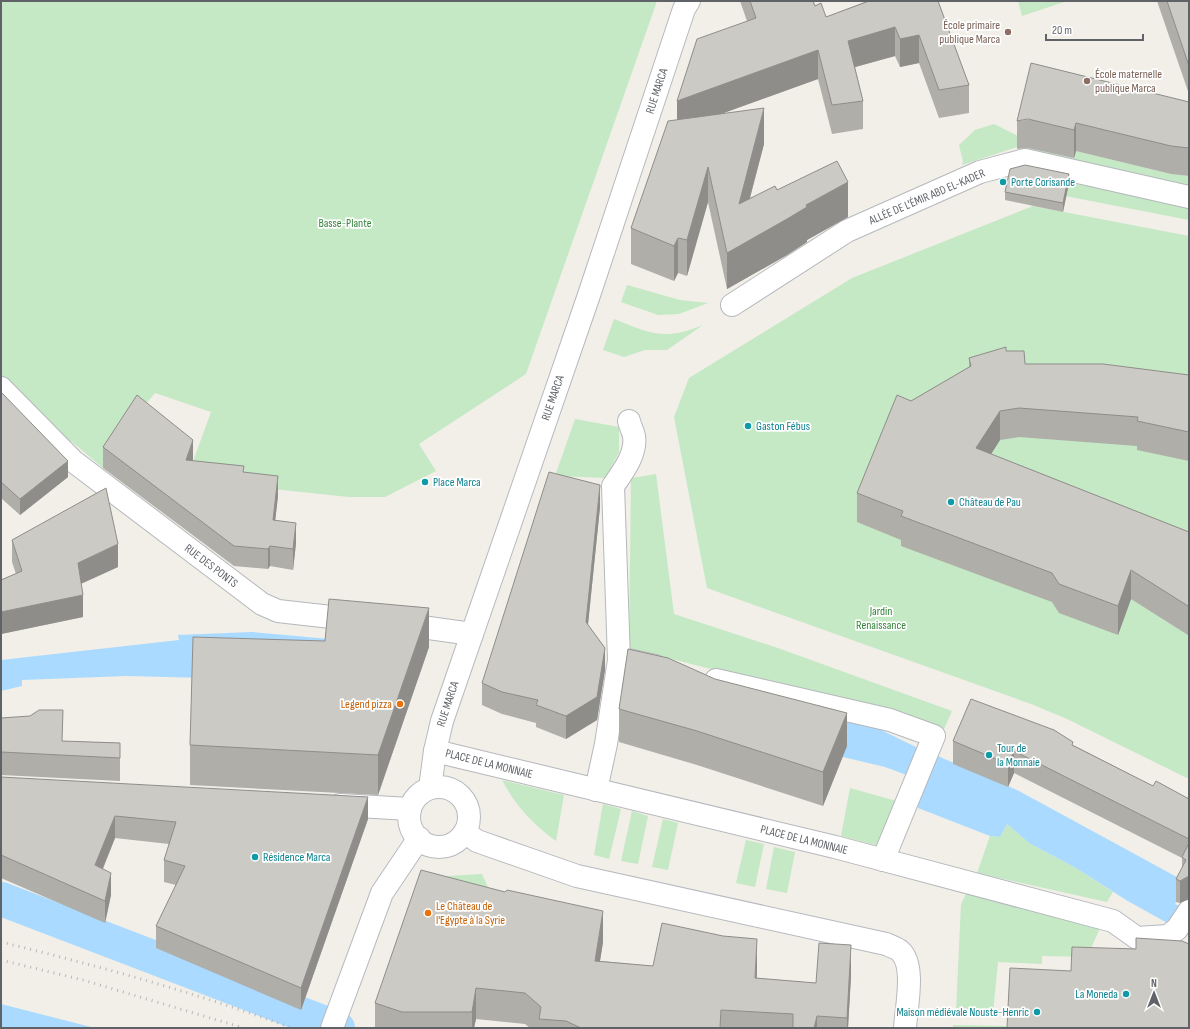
<svg xmlns="http://www.w3.org/2000/svg" width="1190" height="1029" viewBox="0 0 1190 1029" font-family="'Sofia Sans Condensed',sans-serif">
	<rect width="100%" height="100%" fill="#f1efe8"/>
	<g fill="#c5e8c5">
		<path d="M1,1H656V4L526,374L419,444L436,471L385,497H349L244,486L188,475L211,412L155,393L137,415L103,468L71,441L69,442L1,375Z"/>
		<path d="M1018,1H1067L1022,16Z"/>
		<path d="M994,124L1020,137L1171,174L1189,176V188L1017,147L962,165L963,161L959,145L975,130Z"/>
		<path d="M1011,171L1189,206V220L1065,196Z"/>
		<path d="M1033,206L1189,236V779L1067,719L1031,704L707,588L674,417L689,378L852,278Z"/>
		<path d="M627,285L680,300L708,303L679,314L658,315L621,302Z"/>
		<path d="M614,319C652,334 664,341 703,325L667,350H645L624,357L603,350Z"/>
		<path d="M575,419L619,427V452L606,478L555,476Z"/>
		<path d="M656,474L674,614L775,647L952,711L944,729L629,648L631,478Z"/>
		<path d="M502,780L564,795L556,841C533,825 515,805 502,780Z"/>
		<path d="M850,788L900,802L883,847L841,836Z"/>
		<path d="M603,804L621,809L609,859L594,855Z"/>
		<path d="M632,811L648,816L638,864L621,861Z"/>
		<path d="M663,819L678,823L668,870L652,867Z"/>
		<path d="M1007,824L1029,843L1076,868L1113,892L1107,902L977,873L990,836L1000,837Z"/>
		<path d="M746,840L764,844L755,887L736,883Z"/>
		<path d="M774,847L795,852L787,893L766,889Z"/>
		<path d="M482,874L491,894L430,881L448,876Z"/>
		<path d="M967,892L1100,928L1087,957L1042,956V964L998,962L993,1013L956,1012L961,904Z"/>
		<path d="M953,1025L1009,1026V1028H953Z"/>
	</g>
	<g fill="#aadaff">
		<path d="M252,632L329,639L325,681L126,676L22,680V686L1,691V660L179,640L178,635Z"/>
		<path d="M624,674L879,729L924,751L912,777L885,767L843,757Z"/>
		<path d="M933,754L1019,791L1186,882L1175,904L1189,911V935L1126,900L1076,868L1029,843L1007,824L1000,837L990,836L918,808L919,790Z"/>
		<path d="M1,1004L95,1028H1Z"/>
	</g>
	<g fill="none" stroke-linecap="round" stroke-linejoin="round">
		<path stroke="#aadaff" stroke-width="34" d="M1,899L338,1028"/>
		<g stroke="#b5b8bc" stroke-width="24">
			<g id="street">
				<path d="M732,305L847,231L980,172L1025,160L1189,197"/>
				<path d="M1,388L73,461L262,604L278,611L358,620"/>
				<path d="M400,624L472,634"/>
				<path d="M619,658L655,666"/>
				<path d="M716,680L890,720L934,736L883,860"/>
				<path d="M435,751L835,847L1113,921L1137,938L1168,936L1177,929L1189,911"/>
				<path d="M596,790L606,744L619,660L613,486C622,473 637,454 634,436C633,431 630,426 629,421"/>
				<path d="M340,805L410,809"/>
			</g>
		</g>
		<g stroke="#b6babf" stroke-width="24">
			<g id="secondary">
				<circle cx="439" cy="817" r="30"/>
				<path d="M430,788L435,751L442,721L589,295L684,9L689,1"/>
				<path d="M465,832L477,841L577,876L886,944C890,946 897,948 900,951C916,965 906,1008 905,1028"/>
				<path d="M332,1028L382,893L419,838"/>
			</g>
		</g>
		<use href="#street" stroke="#fff" stroke-width="22"/>
		<use href="#secondary" stroke="#fff" stroke-width="22"/>
		<g stroke="#b6b7b8" stroke-width="3" stroke-dasharray="1 5" stroke-linecap="butt">
			<path d="M1,942C99,966 197,993 292,1028"/>
			<path d="M1,960L83,980L244,1028"/>
		</g>
	</g>
	<g fill="#afaea9">
		<path d="M740,1H813L815,6L826,17L865,2V1H938L969,85V113L939,118L919,63L900,67L895,56L855,67L863,101V129L832,134L818,79L720,114L764,144L750,198L777,190L848,217L807,240V242L787,255L727,289L708,202L687,276L678,273L674,281L631,264V228L677,120L747,21Z"/>
		<path d="M1157,1H1189V94Z"/>
		<path d="M1189,102V176L1171,174L1076,151L1074,158L1028,148L1017,149V121Z"/>
		<path d="M1069,183L1063,212L1005,200V192Z"/>
		<path d="M1006,351L1025,364L1189,375V461L1137,450V446L1019,437L1000,440L991,454L1189,532L1188,635L1131,599L1118,635L1059,613L1052,602L901,546V540L857,522V493L911,401L969,367V358Z"/>
		<path d="M1,392L68,477L20,515L1,498Z"/>
		<path d="M103,447L193,460V461L244,472L278,496L275,520L296,543L293,570L270,566L268,569L234,566L103,468Z"/>
		<path d="M600,507L588,624L605,670L597,720L566,739L536,727V723L502,714L482,705V683Z"/>
		<path d="M12,540L118,567L81,584L83,617L1,634V580L16,574L12,562Z"/>
		<path d="M429,647L378,795L190,785V745Z"/>
		<path d="M619,709L847,746L823,806L697,765L619,742Z"/>
		<path d="M1,718L62,741L120,743V781L1,775Z"/>
		<path d="M953,741L1073,745L1153,786L1189,799V899L1180,903L1176,902V879L1182,869V858L1014,773L1008,787L953,764Z"/>
		<path d="M1,777L368,819L301,1010L156,948V926L176,885L164,882V860L169,844L115,838L103,869L111,895L105,923L1,878Z"/>
		<path d="M603,942L600,961L653,966L757,970V978L816,983L851,976L848,1028H530L525,1024L476,1019L474,1028H375V1003Z"/>
	</g>
	<g fill="#8f8d8a">
		<path d="M895,27V56L848,69V41Z"/>
		<path d="M919,35V63L900,67V39Z"/>
		<path d="M818,50V79L677,130V101Z"/>
		<path d="M764,108V144L739,239V204Z"/>
		<path d="M1076,123V151L1074,158V130Z"/>
		<path d="M708,167V202L687,276V240Z"/>
		<path d="M1069,174V183L1063,212V203Z"/>
		<path d="M848,182V217L807,240V242L787,255L727,289V253L806,205Z"/>
		<path d="M678,238V273L674,281V246Z"/>
		<path d="M1000,411V440L976,478V448Z"/>
		<path d="M193,440V460L186,481V460Z"/>
		<path d="M68,461V477L20,515V499Z"/>
		<path d="M278,476V496L273,540V520Z"/>
		<path d="M600,485V507L586,644V622Z"/>
		<path d="M296,523V543L293,570V549Z"/>
		<path d="M118,544V567L78,585V563Z"/>
		<path d="M270,546V566L268,569V549Z"/>
		<path d="M1131,570V599L1118,635V606Z"/>
		<path d="M83,595V617L1,634V612Z"/>
		<path d="M1189,603V632L1188,635V606Z"/>
		<path d="M429,608V647L378,795V755Z"/>
		<path d="M605,648V670L597,720L566,739V716Z"/>
		<path d="M847,713V746L823,806V772Z"/>
		<path d="M1014,751V773L1008,787V764Z"/>
		<path d="M368,797V819L301,1010V988Z"/>
		<path d="M115,816V838L95,887V865Z"/>
		<path d="M111,873V895L105,923V901Z"/>
		<path d="M1189,876V899L1180,903V881Z"/>
		<path d="M603,911V942L595,992V961Z"/>
		<path d="M757,939V970L755,1009V978Z"/>
		<path d="M851,945V976L848,1028H847V1018Z"/>
		<path d="M476,988V1019L474,1028H472V1012Z"/>
		<path d="M817,1016V1028H814Z"/>
	</g>
	<g fill="#cccac5" stroke="#8f8d8a">
		<path d="M750,1H813L815,6L821,3L826,17L869,1H938L969,85L939,90L919,35L900,39L895,27L848,41L863,101L832,105L818,50L677,101L697,39L756,18Z"/>
		<path d="M1167,1H1189V66Z"/>
		<path d="M1031,63L1189,102V148L1171,146L1076,123L1074,130L1028,119L1017,121Z"/>
		<path d="M764,108L739,204L775,186L777,190L837,161L848,182L806,205L807,207L787,219L727,253L708,167L687,240L678,238L674,246L631,228L668,121Z"/>
		<path d="M1025,165L1069,174L1063,203L1005,192L1010,169Z"/>
		<path d="M1006,347V351H1024L1025,364H1103L1189,375V432L1137,421L1138,417L1019,408L1000,411L976,448L1189,532V603L1188,606L1131,570L1118,606L1059,584L1052,573L901,516L903,511L857,493L897,395L911,401L971,366L969,358Z"/>
		<path d="M1,392L68,461L20,499L1,482V447H2L1,446Z"/>
		<path d="M137,395L193,440L186,460L244,466L243,472L278,476L273,520L296,523L293,549L270,546L268,549L234,546L103,447Z"/>
		<path d="M549,472L600,485L586,622L605,648L597,697L566,716L536,705L538,700L502,692L482,683Z"/>
		<path d="M106,488L118,544L78,563L83,595L1,612V580L22,571L12,540Z"/>
		<path d="M329,599L429,608L378,755L190,745L193,637L325,641Z"/>
		<path d="M628,649L668,658L715,679L847,713L823,772L697,731L619,709Z"/>
		<path d="M971,699L1054,730L1073,742L1072,745L1153,786L1156,781L1189,799V839L1014,751L1008,764L953,741Z"/>
		<path d="M39,710H63L62,741L120,743V758L1,752V718L30,716Z"/>
		<path d="M1,777L368,797L301,988L156,926L185,866L164,860L176,822L115,816L95,865L111,873L105,901L1,855Z"/>
		<path d="M1189,843V876L1180,881L1176,879L1186,860L1182,857Z"/>
		<path d="M421,870L505,892L507,890L603,911L595,961L653,966L662,923L723,936L757,939L755,978L816,983L819,943L851,945L847,1018L817,1016L814,1028H793V1014L721,1010L720,1028H581L566,1021L539,1019L541,1007L525,993L476,988L472,1012H402L375,1003Z"/>
		<path d="M1136,938L1182,941L1189,944V1028H1007L1010,968L1071,971L1072,947L1136,949Z"/>
	</g>
	<g fill="#8d6e63" stroke="#fff" stroke-width="1.5">
		<circle cx="1008" cy="32" r="4"/>
		<circle cx="1087" cy="81" r="4"/>
	</g>
	<g fill="#0f9aa8" stroke="#fff" stroke-width="1.5">
		<circle cx="1003" cy="182" r="4"/>
		<circle cx="748" cy="426" r="4"/>
		<circle cx="425" cy="482" r="4"/>
		<circle cx="951" cy="502" r="4"/>
		<circle cx="989" cy="755" r="4"/>
		<circle cx="255" cy="857" r="4"/>
		<circle cx="1126" cy="994" r="4"/>
		<circle cx="1037" cy="1012" r="4"/>
	</g>
	<g fill="#e8710a" stroke="#fff" stroke-width="1.5">
		<circle cx="400" cy="704" r="4"/>
		<circle cx="428" cy="913" r="4"/>
	</g>
	<g text-anchor="middle" dominant-baseline="central" stroke-width="3.5" stroke-linejoin="round" paint-order="stroke">
		<g font-size="12" fill="#785e54" stroke="#fff" text-anchor="end">
			<text x="1000" y="25">École primaire<tspan x="1000" dy="14">publique Marca</tspan></text>
			<text x="1095" y="74" text-anchor="start">École maternelle<tspan x="1095" dy="14">publique Marca</tspan></text>
		</g>
		<g font-size="12" fill="#5f6368" stroke="#fff">
			<text transform="translate(657 91) rotate(-72)">RUE MARCA</text>
			<text transform="translate(927 197) rotate(-23)">ALLÉE DE L'ÉMIR ABD EL-KADER</text>
			<text transform="translate(553 398) rotate(-71)">RUE MARCA</text>
			<text transform="translate(211 566) rotate(37)">RUE DES PONTS</text>
			<text transform="translate(448 704) rotate(-72)">RUE MARCA</text>
			<text transform="translate(489 764) rotate(14)">PLACE DE LA MONNAIE</text>
			<text transform="translate(804 840) rotate(14)">PLACE DE LA MONNAIE</text>
		</g>
		<g font-size="12" fill="#0d838f" stroke="#fff" text-anchor="start">
			<text x="1011" y="182">Porte Corisande</text>
			<text x="756" y="426">Gaston Fébus</text>
			<text x="433" y="482">Place Marca</text>
			<text x="959" y="502">Château de Pau</text>
			<text x="997" y="748">Tour de<tspan x="997" dy="14">la Monnaie</tspan></text>
			<text x="263" y="857">Résidence Marca</text>
			<text x="1118" y="994" text-anchor="end">La Moneda</text>
			<text x="1029" y="1012" text-anchor="end">Maison médiévale Nouste-Henric</text>
		</g>
		<g font-size="12" fill="#348238" stroke="#fff">
			<text x="345" y="223">Basse-Plante</text>
			<text x="881" y="611">Jardin<tspan x="881" dy="14">Renaissance</tspan></text>
		</g>
		<g font-size="12" fill="#c56008" stroke="#fff" text-anchor="end">
			<text x="392" y="704">Legend pizza</text>
			<text x="436" y="906" text-anchor="start">Le Château de<tspan x="436" dy="14">l'Egypte à la Syrie</tspan></text>
		</g>
	</g>
	<rect width="1190" height="1029" fill="none" stroke="#5f6368" stroke-width="4"/>
	<g transform="translate(1154 993)" stroke="#ffffff" stroke-width="3" paint-order="stroke">
	<path d="M0-3L7 15L0 10L-7 15Z" fill="#5f6368"/>
	<text y="-6" font-size="11" font-weight="bold" text-anchor="middle" fill="#5f6368">N</text>
	</g>
	<path d="M1046 34v6h97v-6" fill="none" stroke="#5f6368" stroke-width="2"/>
	<text x="1052" y="34" font-size="12" fill="#5f6368" stroke="#ffffff" stroke-width="3" paint-order="stroke">20 m</text>
</svg>
